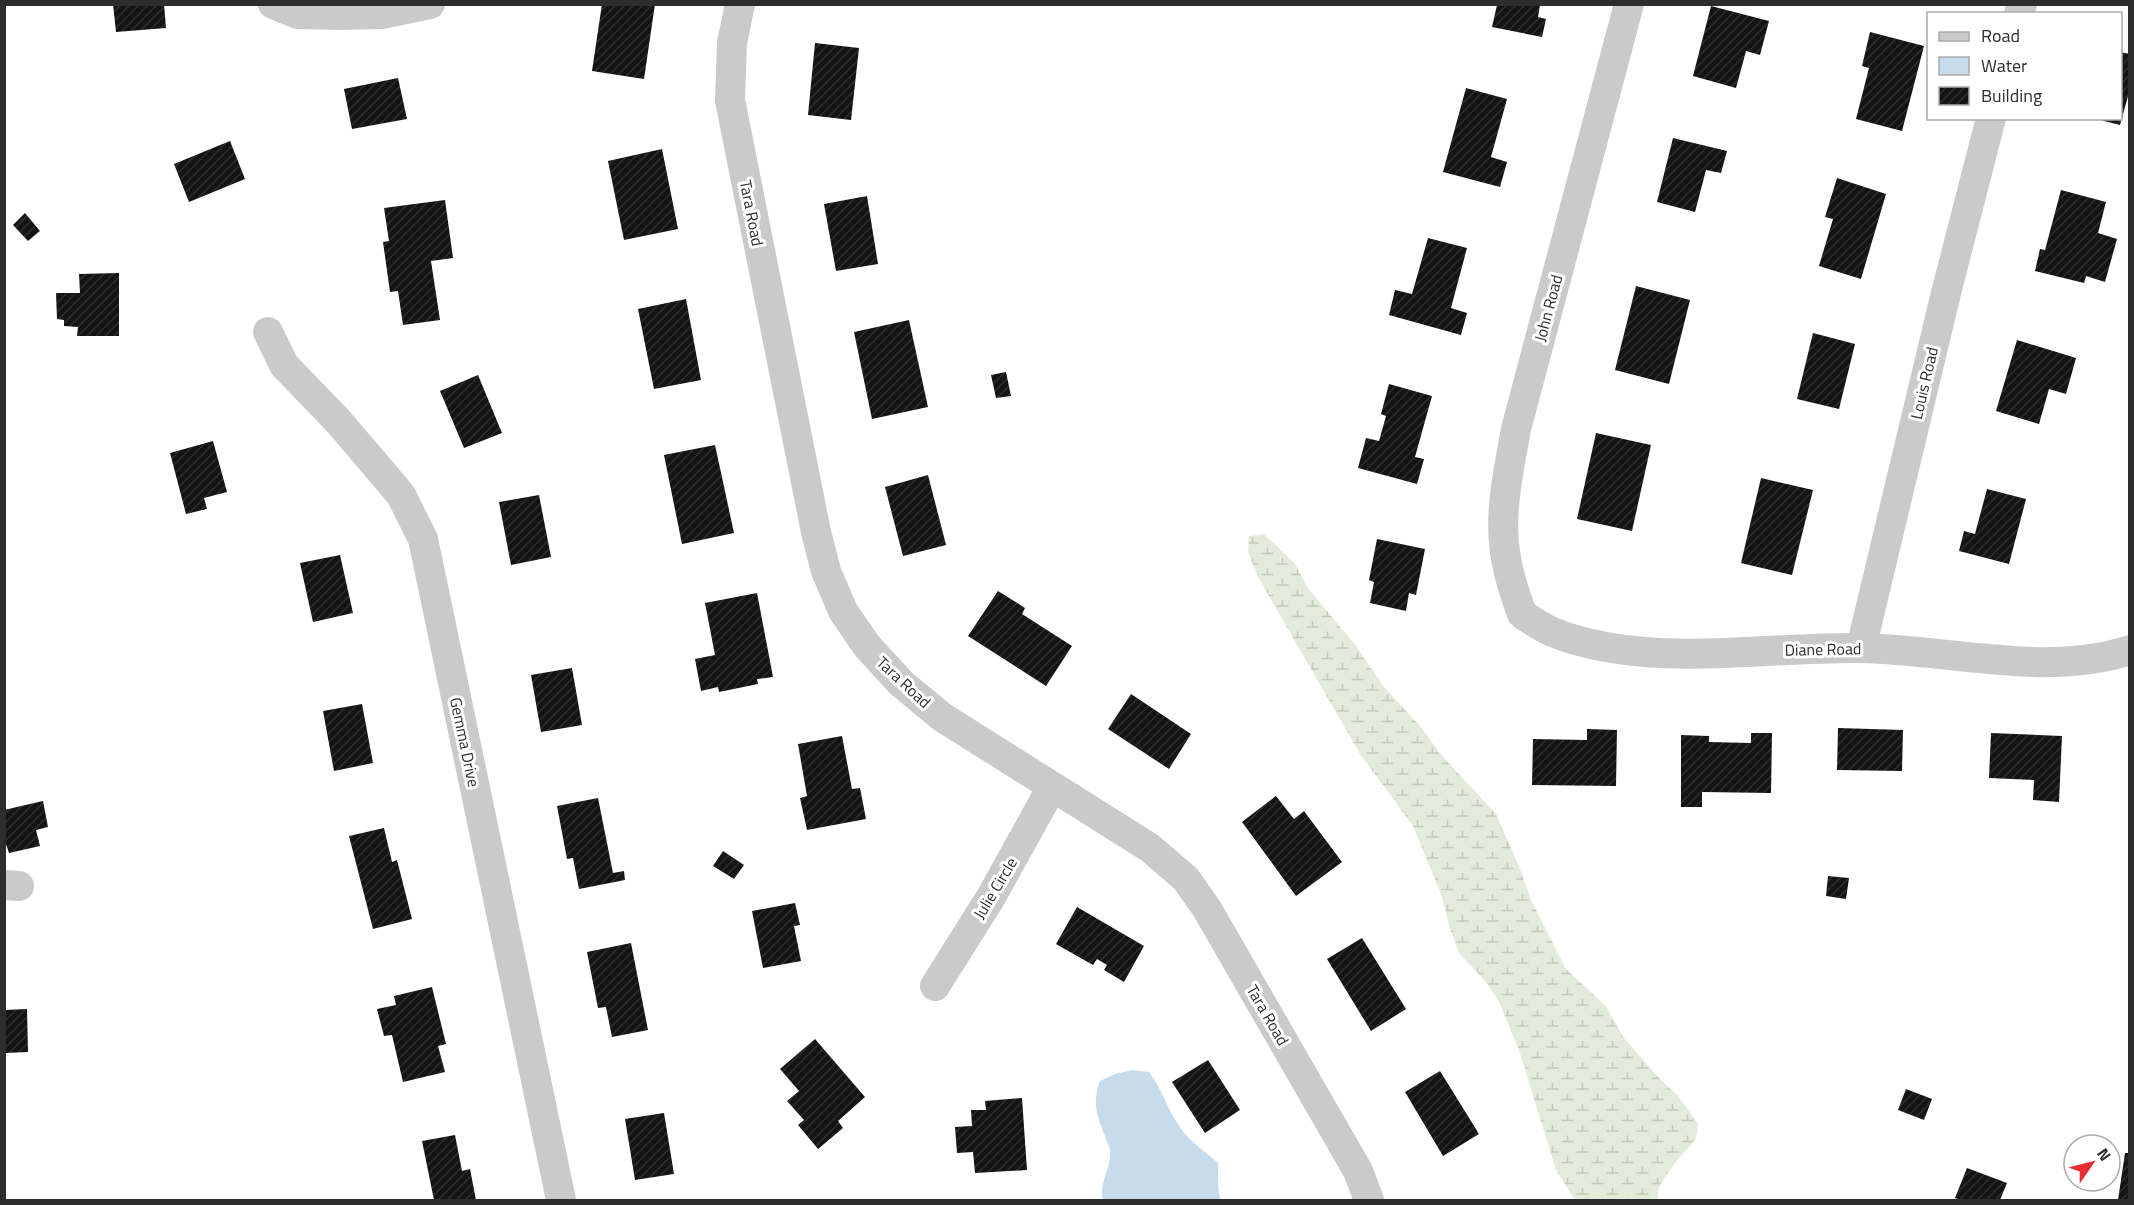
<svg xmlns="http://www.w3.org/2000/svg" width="2134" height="1205" viewBox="0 0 2134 1205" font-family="'Titillium Web',sans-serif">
	<defs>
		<pattern id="wetland-marsh" width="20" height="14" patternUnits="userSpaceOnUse" patternTransform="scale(1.5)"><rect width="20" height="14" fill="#e3ebda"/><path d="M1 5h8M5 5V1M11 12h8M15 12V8" fill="none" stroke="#c3cabb"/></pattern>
		<pattern id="building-hatch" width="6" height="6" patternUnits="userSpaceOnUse" patternTransform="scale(1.5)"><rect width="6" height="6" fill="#141414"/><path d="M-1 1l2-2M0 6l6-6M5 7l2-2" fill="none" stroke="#2e2e2e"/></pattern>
	</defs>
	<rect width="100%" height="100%" fill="#fff"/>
	<path fill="url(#wetland-marsh)" d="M1264,534L1295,564L1307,587L1356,646L1384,687L1419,725L1443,757L1496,814L1518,864L1532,902L1566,969L1606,1006L1623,1037L1658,1077L1679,1097L1698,1124L1696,1139L1673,1165L1659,1187L1657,1200H1575L1556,1170L1519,1050L1499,1002L1487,983L1459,953L1449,925L1441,894L1413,826L1360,754L1258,577L1248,552L1249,536Z"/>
	<path fill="#c6dbeb" d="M1132,1070L1149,1072C1163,1090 1168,1112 1182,1130C1191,1143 1206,1152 1218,1163C1219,1176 1216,1188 1221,1200H1103C1098,1185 1112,1166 1110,1150C1109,1145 1106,1140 1105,1136C1097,1116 1092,1102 1100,1081L1115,1074Z"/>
	<g fill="url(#building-hatch)">
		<path d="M113,4H164L166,28L116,32Z"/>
		<path d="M602,4H655L644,79L592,71Z"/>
		<path d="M1497,5H1540L1538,17L1546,19L1542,37L1492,27Z"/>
		<path d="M1711,6L1769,21L1760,55L1746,51L1736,88L1693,76Z"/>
		<path d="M1870,32L1924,46L1902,131L1856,119L1869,68L1862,66Z"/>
		<path d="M815,43L859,48L851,120L808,115Z"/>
		<path d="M2120,52L2130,54V89L2120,125L2096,119L2120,118Z"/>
		<path d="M398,78L407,119L352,129L344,89Z"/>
		<path d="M1466,88L1507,99L1491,157L1507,162L1500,187L1443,172Z"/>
		<path d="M1673,138L1727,151L1721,173L1706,170L1695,212L1657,202Z"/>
		<path d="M230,141L245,179L189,202L174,164Z"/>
		<path d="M662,149L678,229L624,240L608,161Z"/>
		<path d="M1837,178L1886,194L1861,279L1819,266L1833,219L1825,217Z"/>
		<path d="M2061,190L2106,202L2098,233L2117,239L2105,282L2086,276L2084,283L2035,271L2040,249L2045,250Z"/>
		<path d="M867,196L878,264L836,271L824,204Z"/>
		<path d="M445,200L453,258L431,261L440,320L403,325L398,291L390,292L383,242L389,241L384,208Z"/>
		<path d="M25,213L40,231L28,241L13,225Z"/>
		<path d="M1428,238L1467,248L1451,308L1467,313L1461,335L1389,315L1395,290L1412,294Z"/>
		<path d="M119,273V336H77L78,327L64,326V320L57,319L56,293H80L79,274Z"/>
		<path d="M1636,286L1690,300L1669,384L1615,370Z"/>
		<path d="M686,299L701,380L654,389L638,309Z"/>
		<path d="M909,320L928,407L872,419L854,332Z"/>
		<path d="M1813,333L1855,344L1839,409L1797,399Z"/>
		<path d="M2017,340L2076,358L2066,394L2049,389L2039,424L1996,411Z"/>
		<path d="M1006,372L1011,396L996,398L991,375Z"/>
		<path d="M478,375L502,433L464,448L440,391Z"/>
		<path d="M1389,384L1432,396L1415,457L1424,459L1417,484L1358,468L1366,438L1379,441L1386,416L1381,414Z"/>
		<path d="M1596,433L1651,445L1632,531L1577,519Z"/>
		<path d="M213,441L227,492L204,498L207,509L186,514L170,453Z"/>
		<path d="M715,445L734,533L682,544L664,455Z"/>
		<path d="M928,475L946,545L903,556L885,487Z"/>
		<path d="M1761,478L1813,490L1792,575L1741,563Z"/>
		<path d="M1987,489L2026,499L2009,564L1959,551L1964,531L1975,534Z"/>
		<path d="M539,495L551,557L511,565L499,502Z"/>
		<path d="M1377,539L1425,549L1416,595L1409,593L1406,611L1370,603L1374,582L1369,580Z"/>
		<path d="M340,555L353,613L313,622L300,563Z"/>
		<path d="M998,591L1025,608L1022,614L1072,646L1046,686L968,636Z"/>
		<path d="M757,593L773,677L757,679L758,684L719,692L718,687L701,691L695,659L715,655L705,603Z"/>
		<path d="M572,668L582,725L541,732L531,675Z"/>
		<path d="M1131,694L1191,734L1169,769L1108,729Z"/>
		<path d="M362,704L373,763L334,771L323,711Z"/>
		<path d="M1838,728L1903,730L1902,771L1837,770Z"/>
		<path d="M1587,729L1617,730L1616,786L1532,785L1533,739L1587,740Z"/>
		<path d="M1751,733H1772L1771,793L1702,792V807H1681V735L1709,736V742L1751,743Z"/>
		<path d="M1991,733L2062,736L2059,802L2033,800L2034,780L1989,778Z"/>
		<path d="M842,736L852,789L860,788L866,819L807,830L800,798L807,796L798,744Z"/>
		<path d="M1276,796L1294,819L1304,811L1342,862L1296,896L1242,822Z"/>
		<path d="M598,798L613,873L624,871L625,880L579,889L573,858L567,859L557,806Z"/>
		<path d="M43,801L48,827L36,830L40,846L9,853L4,838V810Z"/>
		<path d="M384,828L392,862L397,860L412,919L373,929L349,836Z"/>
		<path d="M723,851L744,865L734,879L713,866Z"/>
		<path d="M1828,876L1849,878L1846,899L1826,896Z"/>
		<path d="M795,903L800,925L794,926L801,961L763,968L752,911Z"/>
		<path d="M1077,907L1144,946L1124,982L1104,970L1107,965L1097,959L1093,965L1056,944Z"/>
		<path d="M1362,938L1406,1009L1371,1031L1327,959Z"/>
		<path d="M631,943L648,1030L612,1037L606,1007L598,1008L587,952Z"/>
		<path d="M432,987L446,1044L438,1046L445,1072L403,1082L392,1035L384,1036L377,1009L396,1005L394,996Z"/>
		<path d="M27,1009L28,1052L5,1053V1010Z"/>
		<path d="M815,1039L865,1097L838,1121L843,1128L818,1149L798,1125L804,1120L787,1101L799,1091L780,1069Z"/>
		<path d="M1208,1060L1240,1110L1205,1133L1172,1082Z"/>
		<path d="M1440,1071L1479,1134L1443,1156L1405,1092Z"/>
		<path d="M1906,1089L1932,1099L1924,1120L1898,1110Z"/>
		<path d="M1022,1098L1027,1170L975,1173L973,1152L957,1153L955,1127L972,1126L971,1110H986L985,1101Z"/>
		<path d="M664,1113L674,1174L635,1180L625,1119Z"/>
		<path d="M455,1135L462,1171L470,1169L476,1200H434L422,1141Z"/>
		<path d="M2125,1153H2130V1200H2118Z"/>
		<path d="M1967,1168L2007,1183L2000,1200H1961L1955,1198Z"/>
	</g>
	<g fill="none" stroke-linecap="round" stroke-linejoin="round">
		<g stroke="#cacaca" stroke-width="30">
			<path d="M273,4L297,14L340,15L382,14L430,4"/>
			<path d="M740,4L732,43L730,100L816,532L826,571L843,611L867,646L901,683L942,717L1150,848L1186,879L1207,909L1358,1171L1369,1200"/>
			<path d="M1629,4L1516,429C1509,469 1499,511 1505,552C1508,574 1515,594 1522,614C1533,621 1545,630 1558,634C1572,640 1590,644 1606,647C1687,662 1776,647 1859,648C1947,649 2044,678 2130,650"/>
			<path d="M2019,14L2022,4"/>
			<path d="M268,332L284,365L339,422L401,495L423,539L561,1200"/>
			<path d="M1861,648L1946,293L1991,118"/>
			<path d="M4,885L19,886"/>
			<path d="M935,986L991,897L1052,787"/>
		</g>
	</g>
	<g text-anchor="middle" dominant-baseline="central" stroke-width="6" stroke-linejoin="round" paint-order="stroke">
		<g font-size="16" fill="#2d2d2d" stroke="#fff">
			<text transform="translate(752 213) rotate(79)">Tara Road</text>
			<text transform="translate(1548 308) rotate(-75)">John Road</text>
			<text transform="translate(1924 383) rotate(-77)">Louis Road</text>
			<text transform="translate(1823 649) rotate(-1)">Diane Road</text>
			<text transform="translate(904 682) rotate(43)">Tara Road</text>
			<text transform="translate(465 742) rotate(78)">Gemma Drive</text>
			<text transform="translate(995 888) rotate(-59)">Julie Circle</text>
			<text transform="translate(1268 1015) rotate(60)">Tara Road</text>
		</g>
	</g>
	<rect width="2134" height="1205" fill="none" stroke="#2d2d2d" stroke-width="12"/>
	<rect x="1927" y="12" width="195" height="108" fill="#ffffff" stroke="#ababab" stroke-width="1.5"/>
	<rect x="1939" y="32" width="30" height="9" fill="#cacaca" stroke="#ababab" stroke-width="1.5"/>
	<text x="1981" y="42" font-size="18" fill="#2d2d2d">Road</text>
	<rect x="1939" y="57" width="30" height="18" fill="#c6dbeb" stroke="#ababab" stroke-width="1.5"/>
	<text x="1981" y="72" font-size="18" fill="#2d2d2d">Water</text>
	<rect x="1939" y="87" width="30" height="18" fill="url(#building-hatch)" stroke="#ababab" stroke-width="1.5"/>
	<text x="1981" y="102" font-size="18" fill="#2d2d2d">Building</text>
	<g transform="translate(2092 1163) rotate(55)"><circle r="28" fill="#ffffff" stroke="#ababab" stroke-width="1.5"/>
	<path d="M0-4.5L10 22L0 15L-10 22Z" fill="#e72c33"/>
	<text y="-9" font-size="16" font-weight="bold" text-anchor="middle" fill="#2d2d2d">N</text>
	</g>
</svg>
